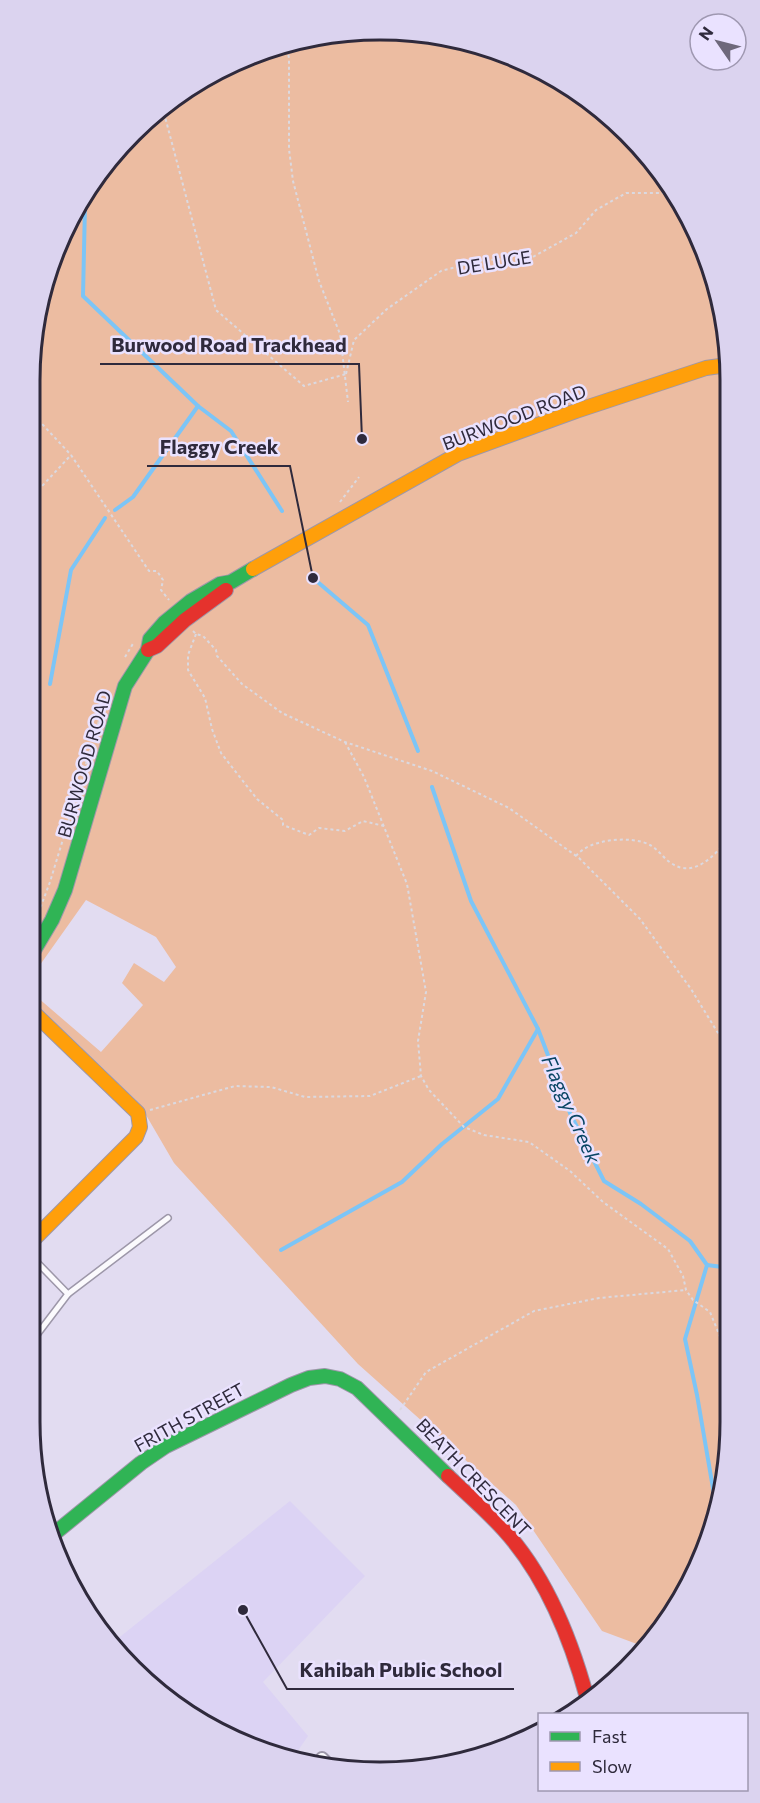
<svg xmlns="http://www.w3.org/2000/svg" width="760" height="1803" viewBox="0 0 760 1803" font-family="Commissioner,sans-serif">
	<rect width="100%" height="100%" fill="#e2dcf1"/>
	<path fill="#dcd3f4" d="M290,1501L365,1576L263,1682L308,1736L297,1752L298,1758L205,1726L117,1654L111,1644Z"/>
	<path fill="#ecbca1" d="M357,31L492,48L574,89L643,149L694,226L727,334L730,1423L712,1535L657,1636L645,1647L602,1631L516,1505L358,1364L174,1163L139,1103L30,998V991L101,1052L143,1005L122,983L134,963L164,982L176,967L156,937L86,900L30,979V380L48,268L117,150L225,66Z"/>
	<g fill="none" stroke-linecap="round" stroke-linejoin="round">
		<g stroke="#7cc5f7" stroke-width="4">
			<path d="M85,205L83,296L198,406L231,431L282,511"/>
			<path d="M115,510L133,497L198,406"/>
			<path d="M313,578L368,625L418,751"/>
			<path d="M50,684L71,570L105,518"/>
			<path d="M432,787L471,901L538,1029L570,1113L604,1181L641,1204L690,1241L707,1265L685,1339L697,1395L716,1506"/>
			<path d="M281,1250L402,1182L442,1144L498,1099L538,1029"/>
			<path d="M707,1265L730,1268"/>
		</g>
		<g stroke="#9d97a9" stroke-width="8">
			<g id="lane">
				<path d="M30,1255L68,1294L168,1218"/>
				<path d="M33,1340L68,1294"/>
			</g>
		</g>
		<g stroke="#9d97a9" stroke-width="14">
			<path id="street" d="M322,1758L334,1770"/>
		</g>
		<g stroke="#9d97a9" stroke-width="16">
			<g id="fast">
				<path d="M30,957L52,920L65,890L125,686L148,650L150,639L164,623L191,601L220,584L231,582L253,569"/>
				<path d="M50,1537L141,1463L166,1446L291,1385L309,1378L325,1376L340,1379L357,1388L448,1476"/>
			</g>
		</g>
		<g stroke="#9d97a9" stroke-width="16">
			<g id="slow">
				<path d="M253,569L458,454L576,411L706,368L727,365"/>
				<path d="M30,1009L138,1113L140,1127L136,1137L30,1243"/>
			</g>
		</g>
		<g stroke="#9d97a9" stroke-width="16">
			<g id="jam">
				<path d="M148,650L157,646L185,620L226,590"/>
				<path d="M448,1476C467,1494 487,1511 504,1530C546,1576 571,1639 587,1698"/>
			</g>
		</g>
		<g stroke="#dbd9e0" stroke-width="2" stroke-dasharray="3 3" stroke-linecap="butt">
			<path d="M287,49L289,58V149L293,181L319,281L340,334L348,402"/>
			<path d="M164,113L216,310L304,386L346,374"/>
			<path d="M346,374L354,340L387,309L441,271L484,260L531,258L576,233L596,210L626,193H672"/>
			<path d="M30,411L71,455L149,571H157L163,580L161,590L169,600"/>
			<path d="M30,499L71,455"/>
			<path d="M340,502L359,477"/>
			<path d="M193,631L196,634L203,636L216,650L217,656L242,684L282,713L345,742L432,771L509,808L579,858L640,919L691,989L729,1051"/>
			<path d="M196,634L188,655V670L205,698L212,729L221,753L257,799L283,820V825L309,835L319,828L345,831L363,821L384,826"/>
			<path d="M125,657L134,642"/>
			<path d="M345,742L364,777L407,884L426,992L418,1041L421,1076L429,1090L464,1127L484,1135L529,1142L570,1171L603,1202L668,1249L683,1276L686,1290L693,1300L710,1312L721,1339V1357L730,1381"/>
			<path d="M576,856C589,839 631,835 650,845C658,849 663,858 671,863C694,879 715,855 728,839"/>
			<path d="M30,922L41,906L50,882L105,701"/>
			<path d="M150,1110L235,1086L271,1087L305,1097L370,1096L421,1076"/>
			<path d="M721,1339L730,1336"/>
			<path d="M400,1410L426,1372L534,1311L599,1298L686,1290"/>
		</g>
		<use href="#lane" stroke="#fbfafd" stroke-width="5"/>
		<use href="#street" stroke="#fbfafd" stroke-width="10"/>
		<use href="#fast" stroke="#30b455" stroke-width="14"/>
		<use href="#slow" stroke="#ff9f0a" stroke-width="14"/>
		<use href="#jam" stroke="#e5322d" stroke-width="14"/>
	</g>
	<g text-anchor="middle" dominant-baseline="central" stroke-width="5" stroke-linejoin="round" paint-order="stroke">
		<g font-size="18" fill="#2f2a3c" stroke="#eae2ff">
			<text transform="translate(494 262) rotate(-9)">DE LUGE</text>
			<text transform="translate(514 417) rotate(-21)">BURWOOD ROAD</text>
			<text transform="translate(84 764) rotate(-74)">BURWOOD ROAD</text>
			<text transform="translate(189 1417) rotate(-29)">FRITH STREET</text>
			<text transform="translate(474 1477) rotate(46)">BEATH CRESCENT</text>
		</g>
		<g font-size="20" font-style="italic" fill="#094665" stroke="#eae2ff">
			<text transform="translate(572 1109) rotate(66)">Flaggy Creek</text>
		</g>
	</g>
	<path d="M0 0H760V1803H0ZM380 40H380A340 340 0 0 1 720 380V1422A340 340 0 0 1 380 1762H380A340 340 0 0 1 40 1422V380A340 340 0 0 1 380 40Z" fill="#dbd3ef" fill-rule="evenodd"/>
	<path fill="none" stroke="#2f2a3c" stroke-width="3" d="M380 40H380A340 340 0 0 1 720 380V1422A340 340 0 0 1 380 1762H380A340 340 0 0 1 40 1422V380A340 340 0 0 1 380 40Z"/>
	<path fill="none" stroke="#2f2a3c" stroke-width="2" d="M362 439L359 364H100M313 578L290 466H147M243 1610L287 1689H514"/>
	<g fill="#2f2a3c" stroke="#eae2ff" stroke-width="2">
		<circle cx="362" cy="439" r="6"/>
		<circle cx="313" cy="578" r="6"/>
		<circle cx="243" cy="1610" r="6"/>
	</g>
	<g font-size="20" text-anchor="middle" font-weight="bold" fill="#2f2a3c" stroke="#eae2ff" stroke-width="5" stroke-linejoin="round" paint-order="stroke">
		<text x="229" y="352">Burwood Road Trackhead</text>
		<text x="219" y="454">Flaggy Creek</text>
		<text x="401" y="1677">Kahibah Public School</text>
	</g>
	<rect x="538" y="1713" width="210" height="78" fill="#eae2ff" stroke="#9f98b1" stroke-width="1.5"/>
	<rect x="550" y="1732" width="30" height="9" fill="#30b455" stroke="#9f98b1" stroke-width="1.5"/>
	<text x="592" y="1743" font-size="18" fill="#2f2a3c">Fast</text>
	<rect x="550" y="1762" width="30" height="9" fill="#ff9f0a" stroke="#9f98b1" stroke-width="1.5"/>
	<text x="592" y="1773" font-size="18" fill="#2f2a3c">Slow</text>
	<g transform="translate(718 42) rotate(305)"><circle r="28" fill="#eae2ff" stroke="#9f98b1" stroke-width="1.5"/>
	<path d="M0-4.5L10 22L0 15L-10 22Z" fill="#6e687b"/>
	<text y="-9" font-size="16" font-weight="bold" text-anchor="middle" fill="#2f2a3c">N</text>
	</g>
</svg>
